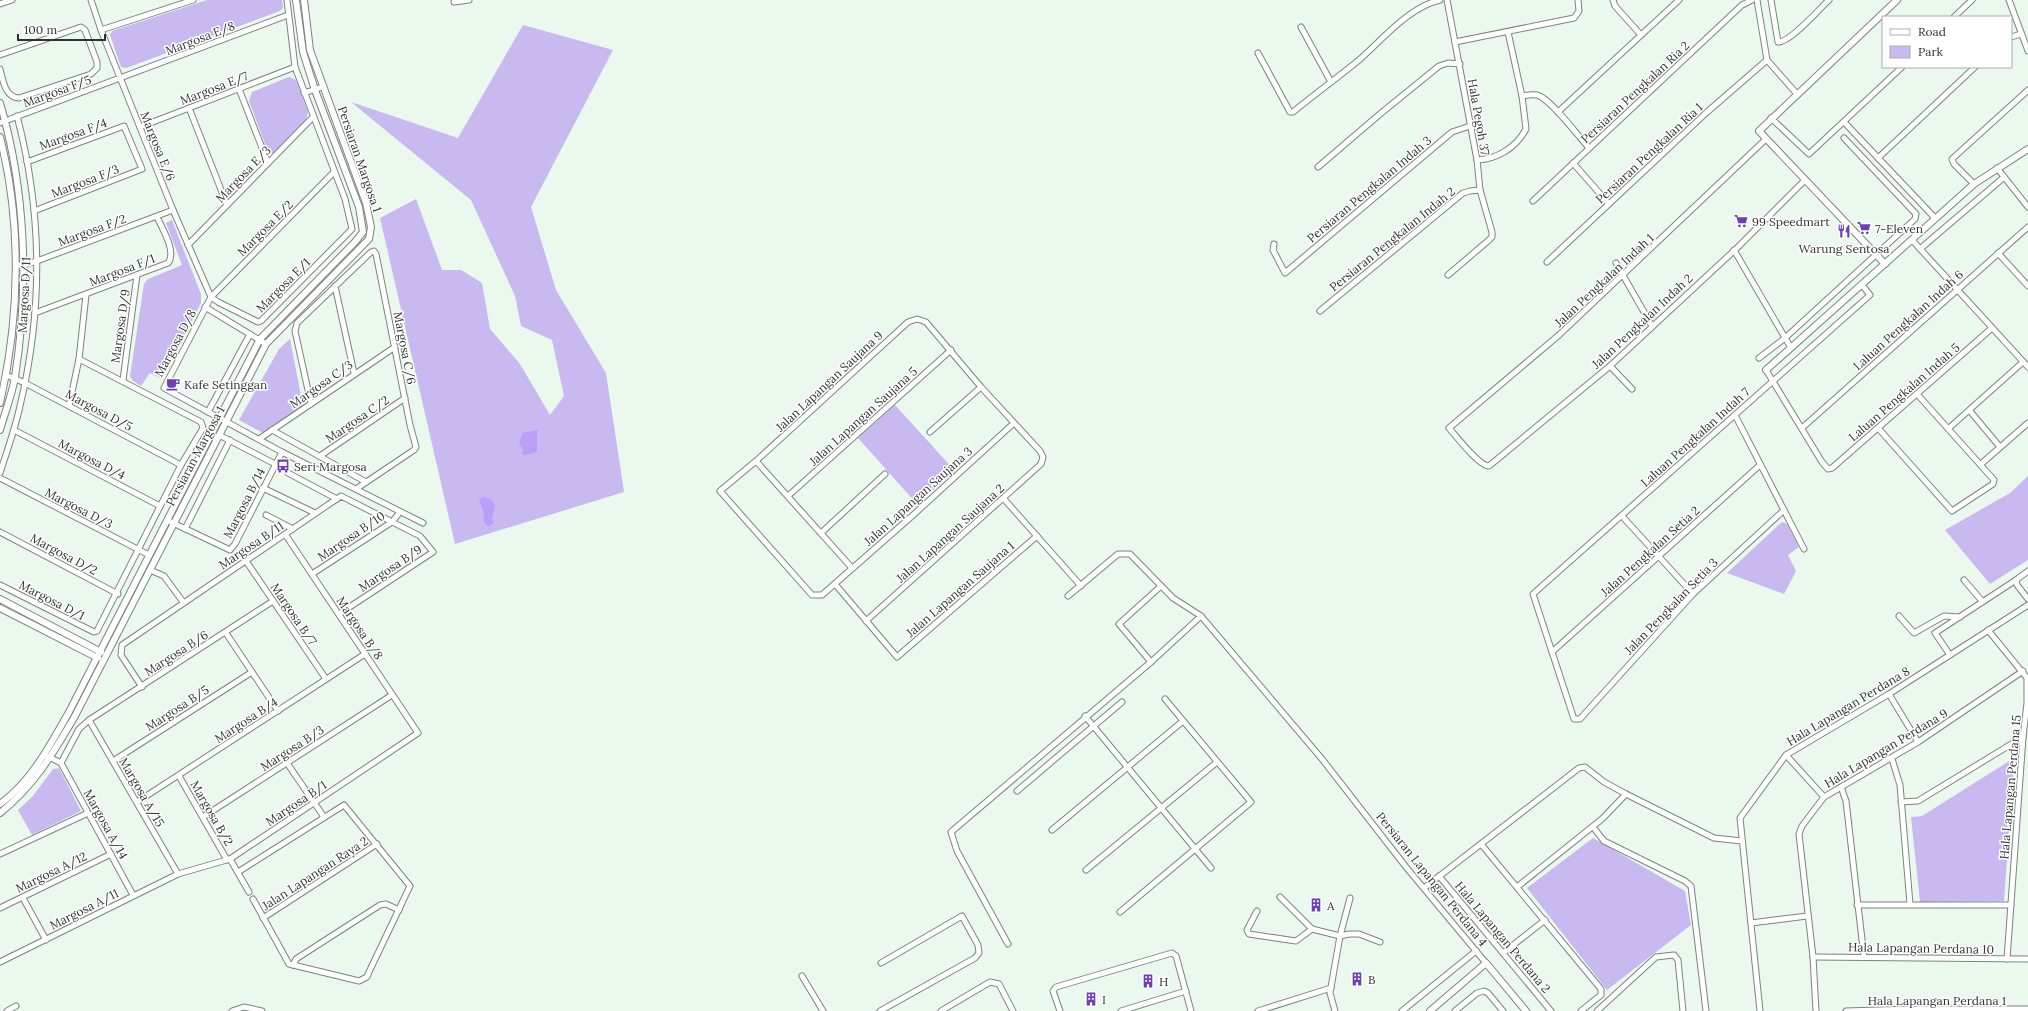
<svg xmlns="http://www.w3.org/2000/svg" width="2028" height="1011" viewBox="0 0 2028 1011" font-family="Lora,serif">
	<rect width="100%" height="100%" fill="#eaf8ee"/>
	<g fill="#c8b9f0">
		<path d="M207,0H282L283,8L280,11L126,68L121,67L110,35L112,31Z"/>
		<path d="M523,25L613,50L531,207L556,290L606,373L624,492L455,544L380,218L416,199L442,270H461L482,283L490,329L520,364L550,415L564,396L552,340L521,326L515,296L471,200L351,102L458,138Z"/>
		<path d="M289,77L296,80L308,112L306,120L273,154L268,152L249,101L252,92Z"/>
		<path d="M172,220L201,294V303L162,379L150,373L141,386L133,381L130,376L144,284L148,279L182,265L166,223Z"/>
		<path d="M290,339L303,406L263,433L239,420L279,349Z"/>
		<path d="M895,405L955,471L917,504L858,438Z"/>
		<path d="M2028,476V560L1990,584L1945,530L2010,493Z"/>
		<path d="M1782,522L1787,524L1799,547L1788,555L1796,571L1784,594L1727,573Z"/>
		<path d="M2014,758L2004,901L1920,902L1911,817L1922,816Z"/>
		<path d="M59,768L81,811L32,835L18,810L32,797L53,769Z"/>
		<path d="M1593,838L1685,891L1691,925L1607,990L1527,888Z"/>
	</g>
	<g fill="#ba9ef7">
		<path d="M537,430V452L526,455L522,454L523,450L519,443L523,433Z"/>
		<path d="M484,497L492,500L495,506L492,518L494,523L489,526L485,524L483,519L484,513L479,500Z"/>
	</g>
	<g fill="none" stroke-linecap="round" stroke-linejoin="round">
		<g stroke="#79867d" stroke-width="7">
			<g id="minor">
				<path d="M91,0L101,30L173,210L211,297L218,302L258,322L261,321L352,229L345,199L295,67L287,0"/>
				<path d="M1447,0L1477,160L1480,190L1492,232V237L1489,240L1448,275"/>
				<path d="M1613,0L1615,6L1641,35"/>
				<path d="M1757,0L1767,60L1797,94"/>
				<path d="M1771,0L1778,42C1790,43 1819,9 1829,0"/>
				<path d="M2009,0L2028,51"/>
				<path d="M454,2L469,0"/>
				<path d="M0,4L12,0"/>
				<path d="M1954,17L1972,0"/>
				<path d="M1301,27L1331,82"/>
				<path d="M101,30L193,0"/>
				<path d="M2011,37L2021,34"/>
				<path d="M1455,42L1574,18L1579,11L1578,0"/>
				<path d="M1258,53L1290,112H1293C1315,94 1337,78 1359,60C1383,39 1409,7 1440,0"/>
				<path d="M0,55L81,27L85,30L97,62V68L91,74L19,98C5,97 3,81 0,69"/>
				<path d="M239,89L268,163"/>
				<path d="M304,93L322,87"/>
				<path d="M1522,96C1527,95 1532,94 1537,95C1550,98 1579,137 1589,148"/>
				<path d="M189,108L227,205"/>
				<path d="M1558,112L1679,0"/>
				<path d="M1771,118L1809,154L1902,67"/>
				<path d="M1844,122L1935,218"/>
				<path d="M0,123L288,15"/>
				<path d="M140,127L295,67"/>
				<path d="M1766,139L1559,335L1449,428C1456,436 1479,466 1489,466L1610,366L1737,248L1805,180"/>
				<path d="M1878,158L1975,67"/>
				<path d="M1477,160C1497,159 1516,148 1526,129L1522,96L1508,32"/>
				<path d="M27,162L124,126L142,169L34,211"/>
				<path d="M1573,163L1609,204"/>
				<path d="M1318,167L1380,114L1439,66L1448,63L1460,64"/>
				<path d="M1997,168L2028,207"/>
				<path d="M333,173L211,297L164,388L282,452L423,523"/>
				<path d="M1974,184L1954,164L1952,159L2028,90"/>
				<path d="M1533,201L1742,5L1752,0"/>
				<path d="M1912,240L2028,367"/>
				<path d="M1274,244L1273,250L1285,273L1452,132L1470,126"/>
				<path d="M188,245L313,117"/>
				<path d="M1920,249L2003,178"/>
				<path d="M1734,250L1791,348"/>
				<path d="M1998,253L2028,286"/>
				<path d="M1547,262L1706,113L1767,60"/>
				<path d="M1616,263L1652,326"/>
				<path d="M16,265H24L37,261L173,210"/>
				<path d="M335,286L354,373"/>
				<path d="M205,307L266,344"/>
				<path d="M1320,311L1463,193L1470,191L1480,190"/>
				<path d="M35,313L168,263C177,252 162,228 157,217"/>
				<path d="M1759,358L1785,338L1915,219L1916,214L1844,138"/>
				<path d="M1610,366L1632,389"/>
				<path d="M1766,370L1822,462L1828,469L1832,468L1992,328"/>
				<path d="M6,375L25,383L181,465"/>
				<path d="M123,380L137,275"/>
				<path d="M311,404L295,331L297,323L371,252L374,251L376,254L410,425L416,447L414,450L356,489"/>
				<path d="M69,406L79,359L86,295"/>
				<path d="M1970,411L2000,447"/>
				<path d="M208,412L250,334"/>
				<path d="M1735,415L1804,549"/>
				<path d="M1802,428L2028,227"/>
				<path d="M1878,428L1952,511L1993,484L1994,480L1917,394"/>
				<path d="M1949,428L2023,362"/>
				<path d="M14,430L160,506"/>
				<path d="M272,430L366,482"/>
				<path d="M930,432L981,387"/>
				<path d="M219,435L275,464"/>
				<path d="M259,439L395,347"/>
				<path d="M320,456L405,398"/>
				<path d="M756,461L852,568"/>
				<path d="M1981,464L2028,423"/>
				<path d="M0,473C7,451 15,429 20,406C43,310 42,211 17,116"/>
				<path d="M288,473L337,499"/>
				<path d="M0,478L149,555"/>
				<path d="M263,488L315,513"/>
				<path d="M788,496L951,350"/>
				<path d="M1004,499L1081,586"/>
				<path d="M1784,510L1693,594L1580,719H1574L1533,594L1870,295L1862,285"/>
				<path d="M266,515L293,529"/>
				<path d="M1622,516L1693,594"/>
				<path d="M171,522L230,550L235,544L282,452"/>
				<path d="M185,529L230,440"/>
				<path d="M0,532L118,594"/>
				<path d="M821,533L885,474"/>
				<path d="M246,561L326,679"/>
				<path d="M150,570L164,576L183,602"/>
				<path d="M2028,571L2016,580L2017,585L2028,599"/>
				<path d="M312,574L392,522L400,512"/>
				<path d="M1964,580L1982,601"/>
				<path d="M835,584L897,657L1037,536"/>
				<path d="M0,585L94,632L97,631L181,465L203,428L201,422L79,359"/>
				<path d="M1068,596L1118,554H1130L1173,598L1201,616L1322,759L1406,867L1486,963"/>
				<path d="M1899,616L1914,633L1944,616L1960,617"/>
				<path d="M866,621L1041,464L1043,457L1040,451L981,387L926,322L917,319L908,322L756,461L720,491L812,595H822L912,516L1014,423"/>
				<path d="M1988,630L2027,678V703L2023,737L2007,959"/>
				<path d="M226,633L278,711"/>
				<path d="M1552,652L1760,465"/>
				<path d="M1950,655L1935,633L2016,580"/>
				<path d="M1151,662L1119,624L1161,586"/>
				<path d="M142,687L121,655L122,645L341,496L420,536L433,552L339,614"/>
				<path d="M1889,694L1918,742"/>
				<path d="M1085,716L1211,868"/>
				<path d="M89,720L178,874"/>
				<path d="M1786,755L1824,797"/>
				<path d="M47,756L61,763"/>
				<path d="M1892,759L1900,785L1910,904"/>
				<path d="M113,761L252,672"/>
				<path d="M61,763L79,729L89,720L273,601"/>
				<path d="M61,763L133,895"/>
				<path d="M287,763L324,817"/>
				<path d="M179,776L227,860"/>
				<path d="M1841,787L1846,801L1864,957"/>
				<path d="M1017,791L1122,702"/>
				<path d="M137,802L365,654"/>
				<path d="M1901,802L1918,801L2023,737"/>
				<path d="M203,817L392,695"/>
				<path d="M1593,827L1604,841L1685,881L1691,886L1706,1011"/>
				<path d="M1052,830L1183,721"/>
				<path d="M1481,844L1601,989V995L1581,1011"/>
				<path d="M0,854L88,813"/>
				<path d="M230,859L249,892"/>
				<path d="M1086,870L1217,762"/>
				<path d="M238,872L344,805L410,886L369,972L367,977L359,981L289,964L253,899"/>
				<path d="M1439,876L1551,1011"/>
				<path d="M1517,887L1602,819L1626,794"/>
				<path d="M1424,888L1579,768L1585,767L1604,782L1626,794L1714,838L1742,841"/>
				<path d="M1280,897L1312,929L1340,936L1349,934H1359L1380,942"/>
				<path d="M23,898L46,940"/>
				<path d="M1857,905H2011"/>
				<path d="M0,908L111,854"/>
				<path d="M1257,911L1247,930L1249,934L1296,941L1312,929"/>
				<path d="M1120,912L1251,802L1165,699"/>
				<path d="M263,918L377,844"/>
				<path d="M1751,923L1807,916"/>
				<path d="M1008,944L957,851L951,832L1151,662L1201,616"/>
				<path d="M1503,953L1545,920"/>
				<path d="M1813,957L2028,959"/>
				<path d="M0,962L178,874L230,859L418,733L285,534"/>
				<path d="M293,965L296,959L380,905L386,904L399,910"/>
				<path d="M802,976L823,1011"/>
				<path d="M7,1011L16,1006"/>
				<path d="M232,1011L244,1007L262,1011"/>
				<path d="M880,1011L975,958L979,953L978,945L962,916L881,963"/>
				<path d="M941,1011L990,982L999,984L1013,1011"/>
				<path d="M1060,1011L1053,991L1056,987L1172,953L1176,956L1191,1011"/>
				<path d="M1121,1011L1186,991"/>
				<path d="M1258,1011L1331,988"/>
				<path d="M1335,1011L1330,993L1340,936L1350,898"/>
				<path d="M1402,1011L1476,951"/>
				<path d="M1455,1011L1477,993L1484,991L1488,993L1503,1011"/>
				<path d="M1597,1011L1656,957L1674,955L1678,960L1683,1011"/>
				<path d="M1760,1011L1740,818L1786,755L1889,694L2028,605"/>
				<path d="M1816,1011L1813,957L1799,834L1802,826L1824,797L1918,742L2023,671"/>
				<path d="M1846,1011L1911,1009H2028"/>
			</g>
		</g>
		<g stroke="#79867d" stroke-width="8">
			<g id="tertiary">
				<path d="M0,103C26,190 29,288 15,377C12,395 5,412 0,430"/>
				<path d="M0,137C22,223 20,317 0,403"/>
				<path d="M1885,264L1759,131L1897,0"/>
				<path d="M1766,370L1974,184L2028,149"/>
				<path d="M0,599L101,652"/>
				<path d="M0,608L98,658"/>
				<path d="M0,804C32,781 50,745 69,712L260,339L355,242L363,232L359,207L315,90L303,52L296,0"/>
				<path d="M0,813C34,786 54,752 75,716L266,344L369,239L371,227L366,203L310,50L304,0"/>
				<path d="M1430,1011L1486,963L1526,1011"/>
			</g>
		</g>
		<use href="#minor" stroke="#fff" stroke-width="5"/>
		<use href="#tertiary" stroke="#fff" stroke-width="6"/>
	</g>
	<defs>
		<g id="supermarket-bare" transform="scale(1.08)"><path d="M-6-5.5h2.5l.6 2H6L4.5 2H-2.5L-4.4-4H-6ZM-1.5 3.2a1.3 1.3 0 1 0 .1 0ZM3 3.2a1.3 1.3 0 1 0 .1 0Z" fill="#6f3fb6" stroke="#fff" stroke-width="2.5" paint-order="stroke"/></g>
		<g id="restaurant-bare" transform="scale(1.08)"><path d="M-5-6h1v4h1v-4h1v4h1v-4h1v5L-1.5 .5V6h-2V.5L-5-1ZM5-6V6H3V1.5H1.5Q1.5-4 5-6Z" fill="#6f3fb6" stroke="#fff" stroke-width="2.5" paint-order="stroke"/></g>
		<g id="cafe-bare" transform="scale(1.08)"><path d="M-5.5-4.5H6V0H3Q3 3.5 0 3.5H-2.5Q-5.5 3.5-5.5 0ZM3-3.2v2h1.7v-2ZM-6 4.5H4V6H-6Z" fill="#6f3fb6" stroke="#fff" stroke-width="2.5" paint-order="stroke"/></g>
		<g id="bus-bare" transform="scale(1.08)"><path d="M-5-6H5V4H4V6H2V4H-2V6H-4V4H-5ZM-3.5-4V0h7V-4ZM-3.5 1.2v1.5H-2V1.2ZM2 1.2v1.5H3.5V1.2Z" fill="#6f3fb6" stroke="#fff" stroke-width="2.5" paint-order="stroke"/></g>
		<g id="building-bare" transform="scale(1.08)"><path d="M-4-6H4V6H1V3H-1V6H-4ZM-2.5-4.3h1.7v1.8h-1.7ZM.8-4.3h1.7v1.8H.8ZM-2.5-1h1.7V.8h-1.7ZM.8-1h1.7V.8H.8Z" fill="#6f3fb6" stroke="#fff" stroke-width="2.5" paint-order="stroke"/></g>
	</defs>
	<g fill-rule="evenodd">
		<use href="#supermarket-bare" x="1741" y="221"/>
		<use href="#supermarket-bare" x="1864" y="228"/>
		<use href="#restaurant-bare" x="1844" y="231"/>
		<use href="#cafe-bare" x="173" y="384"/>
		<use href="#bus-bare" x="283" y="466"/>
		<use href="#building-bare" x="1316" y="905"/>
		<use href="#building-bare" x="1357" y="979"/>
		<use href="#building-bare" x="1148" y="981"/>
		<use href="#building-bare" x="1091" y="999"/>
	</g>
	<g text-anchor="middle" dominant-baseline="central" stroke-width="3" stroke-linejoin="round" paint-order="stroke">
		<g font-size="12" fill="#2e3330" stroke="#fff">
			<text transform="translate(200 38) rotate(-21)">Margosa E/8</text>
			<text transform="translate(214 88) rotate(-21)">Margosa E/7</text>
			<text transform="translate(57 91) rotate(-20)">Margosa F/5</text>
			<text transform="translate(1635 92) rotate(-43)">Persiaran Pengkalan Ria 2</text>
			<text transform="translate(1479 117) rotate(80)">Hala Pegoh 37</text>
			<text transform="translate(73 134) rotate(-20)">Margosa F/4</text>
			<text transform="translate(158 146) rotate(68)">Margosa E/6</text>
			<text transform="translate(1649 153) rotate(-43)">Persiaran Pengkalan Ria 1</text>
			<text transform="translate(360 159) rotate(71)">Persiaran Margosa 1</text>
			<text transform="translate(243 174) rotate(-46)">Margosa E/3</text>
			<text transform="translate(85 181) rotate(-21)">Margosa F/3</text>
			<text transform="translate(1369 189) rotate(-40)">Persiaran Pengkalan Indah 3</text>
			<text transform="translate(265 228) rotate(-45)">Margosa E/2</text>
			<text transform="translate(92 230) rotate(-20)">Margosa F/2</text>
			<text transform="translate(1392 239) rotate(-39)">Persiaran Pengkalan Indah 2</text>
			<text transform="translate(122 270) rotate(-21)">Margosa F/1</text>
			<text transform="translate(1604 280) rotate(-43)">Jalan Pengkalan Indah 1</text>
			<text transform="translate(283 285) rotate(-45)">Margosa E/1</text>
			<text transform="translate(24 295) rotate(-87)">Margosa D/11</text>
			<text transform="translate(1908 320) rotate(-42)">Laluan Pengkalan Indah 6</text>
			<text transform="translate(1642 321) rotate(-43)">Jalan Pengkalan Indah 2</text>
			<text transform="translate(120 326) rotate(-82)">Margosa D/9</text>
			<text transform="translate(175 343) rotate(-62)">Margosa D/8</text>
			<text transform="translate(405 348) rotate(79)">Margosa C/6</text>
			<text transform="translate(829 381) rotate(-43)">Jalan Lapangan Saujana 9</text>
			<text transform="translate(321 384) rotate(-35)">Margosa C/3</text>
			<text transform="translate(1904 392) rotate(-41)">Laluan Pengkalan Indah 5</text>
			<text transform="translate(99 410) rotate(28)">Margosa D/5</text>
			<text transform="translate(863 416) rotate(-42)">Jalan Lapangan Saujana 5</text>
			<text transform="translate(357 419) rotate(-34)">Margosa C/2</text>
			<text transform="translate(1695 437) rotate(-42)">Laluan Pengkalan Indah 7</text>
			<text transform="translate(195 456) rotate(-62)">Persiaran Margosa 1</text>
			<text transform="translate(92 459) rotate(27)">Margosa D/4</text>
			<text transform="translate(918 496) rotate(-42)">Jalan Lapangan Saujana 3</text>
			<text transform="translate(244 503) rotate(-63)">Margosa B/14</text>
			<text transform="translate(79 508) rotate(27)">Margosa D/3</text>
			<text transform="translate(950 533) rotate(-42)">Jalan Lapangan Saujana 2</text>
			<text transform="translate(351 536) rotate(-34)">Margosa B/10</text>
			<text transform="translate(251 545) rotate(-34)">Margosa B/11</text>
			<text transform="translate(1650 551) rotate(-42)">Jalan Pengkalan Setia 2</text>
			<text transform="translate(64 554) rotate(28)">Margosa D/2</text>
			<text transform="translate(390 568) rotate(-34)">Margosa B/9</text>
			<text transform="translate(960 589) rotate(-41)">Jalan Lapangan Saujana 1</text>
			<text transform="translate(52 600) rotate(27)">Margosa D/1</text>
			<text transform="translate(1671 606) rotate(-46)">Jalan Pengkalan Setia 3</text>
			<text transform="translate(294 614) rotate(56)">Margosa B/7</text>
			<text transform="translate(360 628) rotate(56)">Margosa B/8</text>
			<text transform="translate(176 653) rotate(-33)">Margosa B/6</text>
			<text transform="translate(1848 706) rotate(-31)">Hala Lapangan Perdana 8</text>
			<text transform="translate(177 708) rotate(-33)">Margosa B/5</text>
			<text transform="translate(246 720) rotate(-33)">Margosa B/4</text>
			<text transform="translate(292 748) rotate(-33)">Margosa B/3</text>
			<text transform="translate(1886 748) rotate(-31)">Hala Lapangan Perdana 9</text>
			<text transform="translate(2010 787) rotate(-85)">Hala Lapangan Perdana 15</text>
			<text transform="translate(142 792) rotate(60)">Margosa A/15</text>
			<text transform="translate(296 803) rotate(-34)">Margosa B/1</text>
			<text transform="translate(212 813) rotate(60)">Margosa B/2</text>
			<text transform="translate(106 824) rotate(61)">Margosa A/14</text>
			<text transform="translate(51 872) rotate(-26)">Margosa A/12</text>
			<text transform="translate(315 873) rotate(-33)">Jalan Lapangan Raya 2</text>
			<text transform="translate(1432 879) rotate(51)">Persiaran Lapangan Perdana 4</text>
			<text transform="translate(84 909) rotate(-27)">Margosa A/11</text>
			<text transform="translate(1503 937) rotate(50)">Hala Lapangan Perdana 2</text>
			<text transform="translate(1921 948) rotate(1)">Hala Lapangan Perdana 10</text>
			<text x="1937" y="1000">Hala Lapangan Perdana 1</text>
		</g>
		<g font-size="12" fill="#2e3330" stroke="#fff" text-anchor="start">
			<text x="1752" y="221">99 Speedmart</text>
			<text x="1875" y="228">7-Eleven</text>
			<text x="1844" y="248" text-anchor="middle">Warung Sentosa</text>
			<text x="184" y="384">Kafe Setinggan</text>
			<text x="294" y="466">Seri Margosa</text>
			<text x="1327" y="905">A</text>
			<text x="1368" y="979">B</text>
			<text x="1159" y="981">H</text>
			<text x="1102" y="999">I</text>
		</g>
	</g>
	<rect x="1882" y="16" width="130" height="52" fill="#ffffff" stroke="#abadac"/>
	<rect x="1890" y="29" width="20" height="6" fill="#ffffff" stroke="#abadac"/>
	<text x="1918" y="36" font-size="12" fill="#2e3330">Road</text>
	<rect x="1890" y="46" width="20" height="12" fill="#c8b9f0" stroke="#abadac"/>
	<text x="1918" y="56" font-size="12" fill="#2e3330">Park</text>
	<path d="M18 34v6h87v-6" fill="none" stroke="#2e3330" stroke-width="2"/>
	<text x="24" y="34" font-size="12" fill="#2e3330" stroke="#ffffff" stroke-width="3" paint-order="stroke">100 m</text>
</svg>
